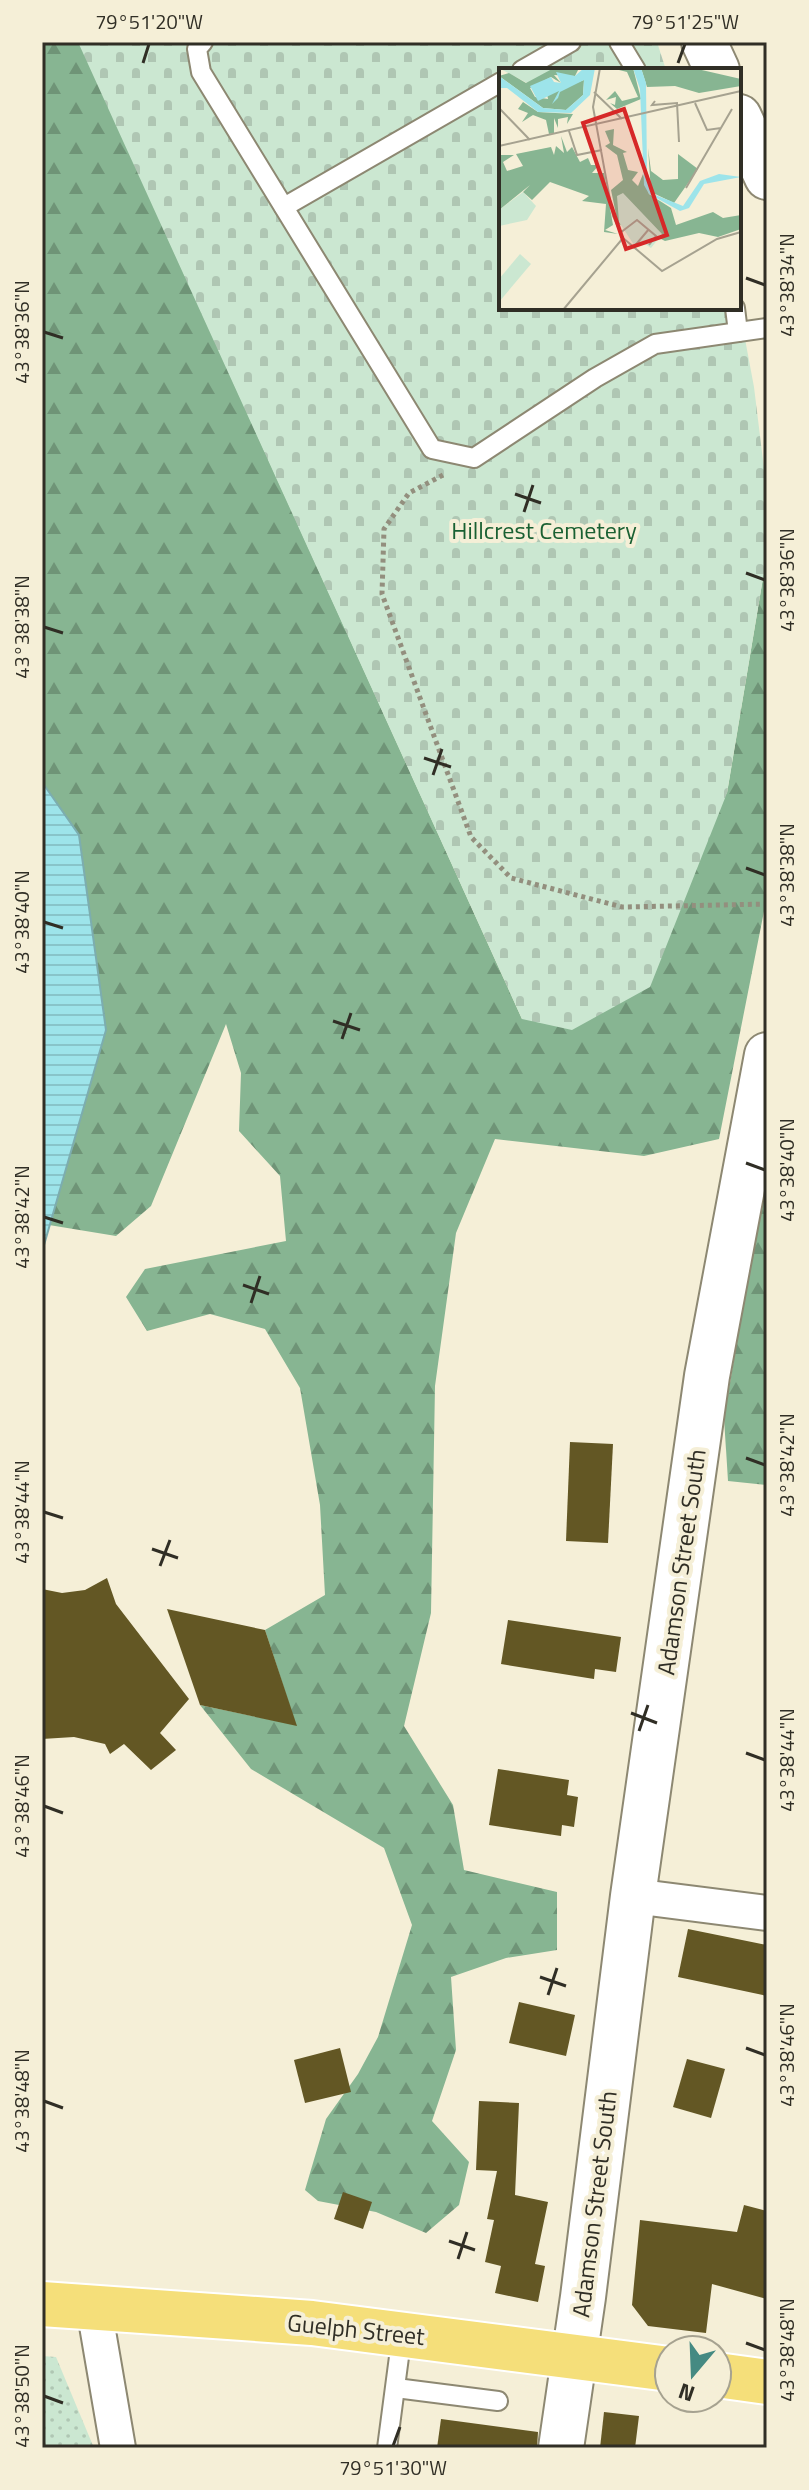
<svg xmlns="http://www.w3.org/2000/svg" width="809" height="2490" viewBox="0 0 809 2490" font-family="'Titillium Web',sans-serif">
	<defs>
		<pattern id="forest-firs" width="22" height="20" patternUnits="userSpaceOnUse" patternTransform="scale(2)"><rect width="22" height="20" fill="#87b592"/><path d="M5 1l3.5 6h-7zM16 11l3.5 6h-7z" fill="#6f9477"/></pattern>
		<pattern id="cemetery-stones" width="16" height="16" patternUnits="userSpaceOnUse" patternTransform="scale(2)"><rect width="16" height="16" fill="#cbe7d1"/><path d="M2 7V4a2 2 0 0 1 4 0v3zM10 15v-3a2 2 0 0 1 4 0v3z" fill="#afc6b3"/></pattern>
		<pattern id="park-dots" width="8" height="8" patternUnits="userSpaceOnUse" patternTransform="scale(2)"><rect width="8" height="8" fill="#cbe7d1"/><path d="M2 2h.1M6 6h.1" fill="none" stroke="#afc6b3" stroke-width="1.8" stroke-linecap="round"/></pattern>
		<pattern id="water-rules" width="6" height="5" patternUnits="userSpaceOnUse" patternTransform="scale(2)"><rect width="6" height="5" fill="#9de4ea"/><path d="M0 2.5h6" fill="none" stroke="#88c4c9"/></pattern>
	</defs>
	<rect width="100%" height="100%" fill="#f5efd7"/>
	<g fill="url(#forest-firs)">
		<path d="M42,42H79L522,1019L727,793L767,554V896L719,1139L644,1156L495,1139L456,1233L435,1386L431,1613L404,1726L453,1805L464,1870L557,1892V1950L506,1958L451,1977L456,2050L432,2121L469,2162L459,2205L426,2233L376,2212L318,2201L305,2190L326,2119L358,2074L378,2037L412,1925L384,1848L251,1769L200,1705L296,1725L265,1630L325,1595L320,1505L300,1388L265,1329L210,1314L147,1331L126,1297L145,1269L286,1241L280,1176L239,1131L241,1073L226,1024L151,1206L116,1236L49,1225L106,1030L79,835L42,782Z"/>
		<path d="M767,1165V1485L728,1481L724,1418Z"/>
	</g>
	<path fill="url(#cemetery-stones)" d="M78,42H657L666,70H501V308L739,307L754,387L767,493V554L727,793L650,987L572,1030L522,1019Z"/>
	<path fill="url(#park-dots)" d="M42,2356L56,2357L94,2448H42Z"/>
	<path fill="url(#water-rules)" stroke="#7cadaf" stroke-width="2" d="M42,782L79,835L106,1030L42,1252Z"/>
	<g fill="#635724">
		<path d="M570,1442L613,1444L608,1543L566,1541Z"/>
		<path d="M107,1578L116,1604L189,1699L160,1733L176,1750L151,1770L124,1744L110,1754L105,1744L74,1737L42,1739V1589L62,1593L85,1590Z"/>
		<path d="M167,1609L265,1630L297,1726L200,1705Z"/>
		<path d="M508,1620L621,1637L616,1672L595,1669L594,1679L501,1664Z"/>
		<path d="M498,1769L569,1780L567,1795L578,1797L574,1827L562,1825L561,1836L489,1825Z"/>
		<path d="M688,1929L767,1945V1996L678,1977Z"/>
		<path d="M519,2002L575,2015L566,2056L509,2043Z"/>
		<path d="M340,2048L351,2092L305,2103L294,2060Z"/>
		<path d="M687,2059L725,2069L711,2118L673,2107Z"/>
		<path d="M479,2101L519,2103L515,2195L548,2202L535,2264L545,2266L538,2302L495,2293L501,2266L485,2262L494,2220L487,2219L497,2171L476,2170Z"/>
		<path d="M343,2192L372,2202L363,2229L334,2219Z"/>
		<path d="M744,2205L767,2211V2299L712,2284L706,2333L648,2326L632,2305L640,2220L737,2232Z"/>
		<path d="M604,2412L639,2416L635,2448H600Z"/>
		<path d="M441,2419L538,2432L537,2448H437Z"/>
	</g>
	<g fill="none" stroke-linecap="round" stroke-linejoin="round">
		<g stroke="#8d8872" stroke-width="22">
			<g id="lane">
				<path d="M203,42L197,49L201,72L432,449L474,458L595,378L655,344L767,328"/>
				<path d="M619,42L636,70"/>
				<path d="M522,70L571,42"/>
				<path d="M284,207L501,82"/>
				<path d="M735,308L738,332"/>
				<path d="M396,2388L498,2401"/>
				<path d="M387,2448L402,2334"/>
			</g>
		</g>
		<g stroke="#8d8872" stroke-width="38">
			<g id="street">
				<path d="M633,1896L767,1913"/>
				<path d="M94,2308L118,2448"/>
			</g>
		</g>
		<g stroke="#8d8872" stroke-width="48">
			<g id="secondary">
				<path d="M704,42L717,70"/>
				<path d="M739,117L767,177"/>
				<path d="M561,2448L583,2297L633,1896L707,1376L767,1055"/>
			</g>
		</g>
		<g stroke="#fff" stroke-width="48">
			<g id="primary">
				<path d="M42,2304L312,2323L669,2369"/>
				<path d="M717,2375L767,2382"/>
			</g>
		</g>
		<path stroke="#938f7e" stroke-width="5" stroke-dasharray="4 4" stroke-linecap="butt" d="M443,475L409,493L384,529L382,594L471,837L511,878L622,907L767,904"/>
		<use href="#lane" stroke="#fff" stroke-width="18"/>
		<use href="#street" stroke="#fff" stroke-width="34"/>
		<use href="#secondary" stroke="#fff" stroke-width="44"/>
		<use href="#primary" stroke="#f5df7a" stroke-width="44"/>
	</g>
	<path fill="none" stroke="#302e25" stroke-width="3" d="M143,63L149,44M678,63L685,44M746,278L765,285M44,332L63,338M515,494L541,503M524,512L533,485M746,573L765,580M44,627L63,633M424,758L451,767M433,775L442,749M746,868L765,875M44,922L63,928M333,1021L360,1030M342,1039L351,1013M746,1163L765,1170M44,1217L63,1223M243,1285L269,1294M251,1303L260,1276M746,1458L765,1465M44,1512L63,1518M152,1549L178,1558M160,1566L170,1540M631,1713L657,1723M639,1731L648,1705M746,1753L765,1760M44,1806L63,1813M540,1977L566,1986M548,1995L557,1968M746,2048L765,2055M44,2101L63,2108M449,2241L475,2250M458,2259L467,2232M746,2343L765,2350M44,2396L63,2403M393,2446L400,2427"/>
	<g text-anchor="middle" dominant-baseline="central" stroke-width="8" stroke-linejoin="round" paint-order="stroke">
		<g font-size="24" fill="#196032" stroke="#f5efd7">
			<text x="544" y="530">Hillcrest Cemetery</text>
		</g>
		<g font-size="24" fill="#302e25" stroke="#f5efd7">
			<text transform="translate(681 1562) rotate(-82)">Adamson Street South</text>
			<text transform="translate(594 2204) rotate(-83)">Adamson Street South</text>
			<text transform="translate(356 2329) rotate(6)">Guelph Street</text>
		</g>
	</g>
	<g transform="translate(499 68)">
		<rect width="242" height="242" fill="#f5efd7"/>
		<path d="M0,0H59L28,15ZM24,124L37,138L28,152L0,158V142Z" fill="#cbe7d1"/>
		<path d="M80,0L76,8L55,7L62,15L52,9L31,20L36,29L49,31L48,26L85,12L84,27L67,42L44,40L0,8L10,5L27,15L53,1ZM112,0H134L142,31L118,41L111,35L116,37L117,29L107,32L116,23L123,33L139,29L128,4ZM142,0H194L242,11V18L200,25L176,18L148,19ZM24,34L39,44L74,46L68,56L69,49L59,51V60L55,50V65L50,66L47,52L34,47L23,54L29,45L19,41ZM115,61L114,77L128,84L124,85L129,102L139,104L133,112L139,118L144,106L150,126L172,140L177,157L214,144L224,150L242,147V161L219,169L200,165L166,173L160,170L163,167L119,156L112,122L124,112L118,87L106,78L111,75L106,63ZM62,68L68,84L73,79L81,94L89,90L92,97H100L93,105H105L114,157L106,162L119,166L105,164L107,136L83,133L90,128L51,114L33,132L24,124L31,117L0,142V87H15L4,94L8,103L24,98L17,86L52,79L55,87L57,78L65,85ZM149,80L152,103L164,112L179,111V86L199,101L175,135L152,124Z" fill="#87b592"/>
		<path d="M124,125L163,166L152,180L143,174L137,180L120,154L118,128Z" fill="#cbe7d1"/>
		<path d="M21,186L32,196L0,234V211Z" fill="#cbe7d1"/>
		<path d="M85,0H96L91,27L72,45L39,44L8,20H0V8L44,40L67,42L84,27L85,12L61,24L59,30L53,36L60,23L39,33L31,18L52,9L55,14L62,15L57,4L76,8ZM134,0H142L147,15L148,107L154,126L184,138L201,113L220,106L242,109L205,116L190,140L181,143L150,126L145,117L141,21Z" fill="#9de4ea"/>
		<path fill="none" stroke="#a6a290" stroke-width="2" d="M101,0L94,39L114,148L124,170L163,203L218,171L242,164M206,0H242M95,24L123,51M156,33L153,37L178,35L180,74M196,35L208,62L222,60M1,41L31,72M70,63L78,87L103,82M0,78L242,23M187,120L233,41M121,165L138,152L157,168L150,177M134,180L150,161M64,242L124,170"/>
		<path fill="#d62828" fill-opacity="0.15" stroke="#d62828" stroke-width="4" d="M125,41L168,167L127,181L84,55Z"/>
		<rect width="242" height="242" fill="none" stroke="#302e25" stroke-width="4"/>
	</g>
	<rect width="809" height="2490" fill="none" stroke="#f5efd7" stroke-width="88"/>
	<g transform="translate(693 2374) rotate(199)"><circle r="38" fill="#f5efd7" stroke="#a6a290" stroke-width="2"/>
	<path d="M0-6L14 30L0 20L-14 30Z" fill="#458a82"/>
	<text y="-12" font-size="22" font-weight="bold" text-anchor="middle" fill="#302e25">N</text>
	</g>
	<rect x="44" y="44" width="721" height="2402" fill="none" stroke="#302e25" stroke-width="3"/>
	<g font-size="20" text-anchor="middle" fill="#302e25">
		<text x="149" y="29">79°51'20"W</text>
		<text x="685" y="29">79°51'25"W</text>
		<text transform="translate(787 285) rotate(-90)" y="7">43°38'34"N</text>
		<text transform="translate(22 332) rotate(-90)" y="7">43°38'36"N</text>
		<text transform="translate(787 580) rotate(-90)" y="7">43°38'36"N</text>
		<text transform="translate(22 627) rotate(-90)" y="7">43°38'38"N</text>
		<text transform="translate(787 875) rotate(-90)" y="7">43°38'38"N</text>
		<text transform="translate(22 922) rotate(-90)" y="7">43°38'40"N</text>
		<text transform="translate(787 1170) rotate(-90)" y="7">43°38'40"N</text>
		<text transform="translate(22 1217) rotate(-90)" y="7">43°38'42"N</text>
		<text transform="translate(787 1465) rotate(-90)" y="7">43°38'42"N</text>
		<text transform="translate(22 1512) rotate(-90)" y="7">43°38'44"N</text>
		<text transform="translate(787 1760) rotate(-90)" y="7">43°38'44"N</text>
		<text transform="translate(22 1806) rotate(-90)" y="7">43°38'46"N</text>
		<text transform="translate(787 2055) rotate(-90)" y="7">43°38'46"N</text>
		<text transform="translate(22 2101) rotate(-90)" y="7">43°38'48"N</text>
		<text transform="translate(787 2350) rotate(-90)" y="7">43°38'48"N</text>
		<text transform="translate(22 2396) rotate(-90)" y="7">43°38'50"N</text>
		<text x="393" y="2475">79°51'30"W</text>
	</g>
</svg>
